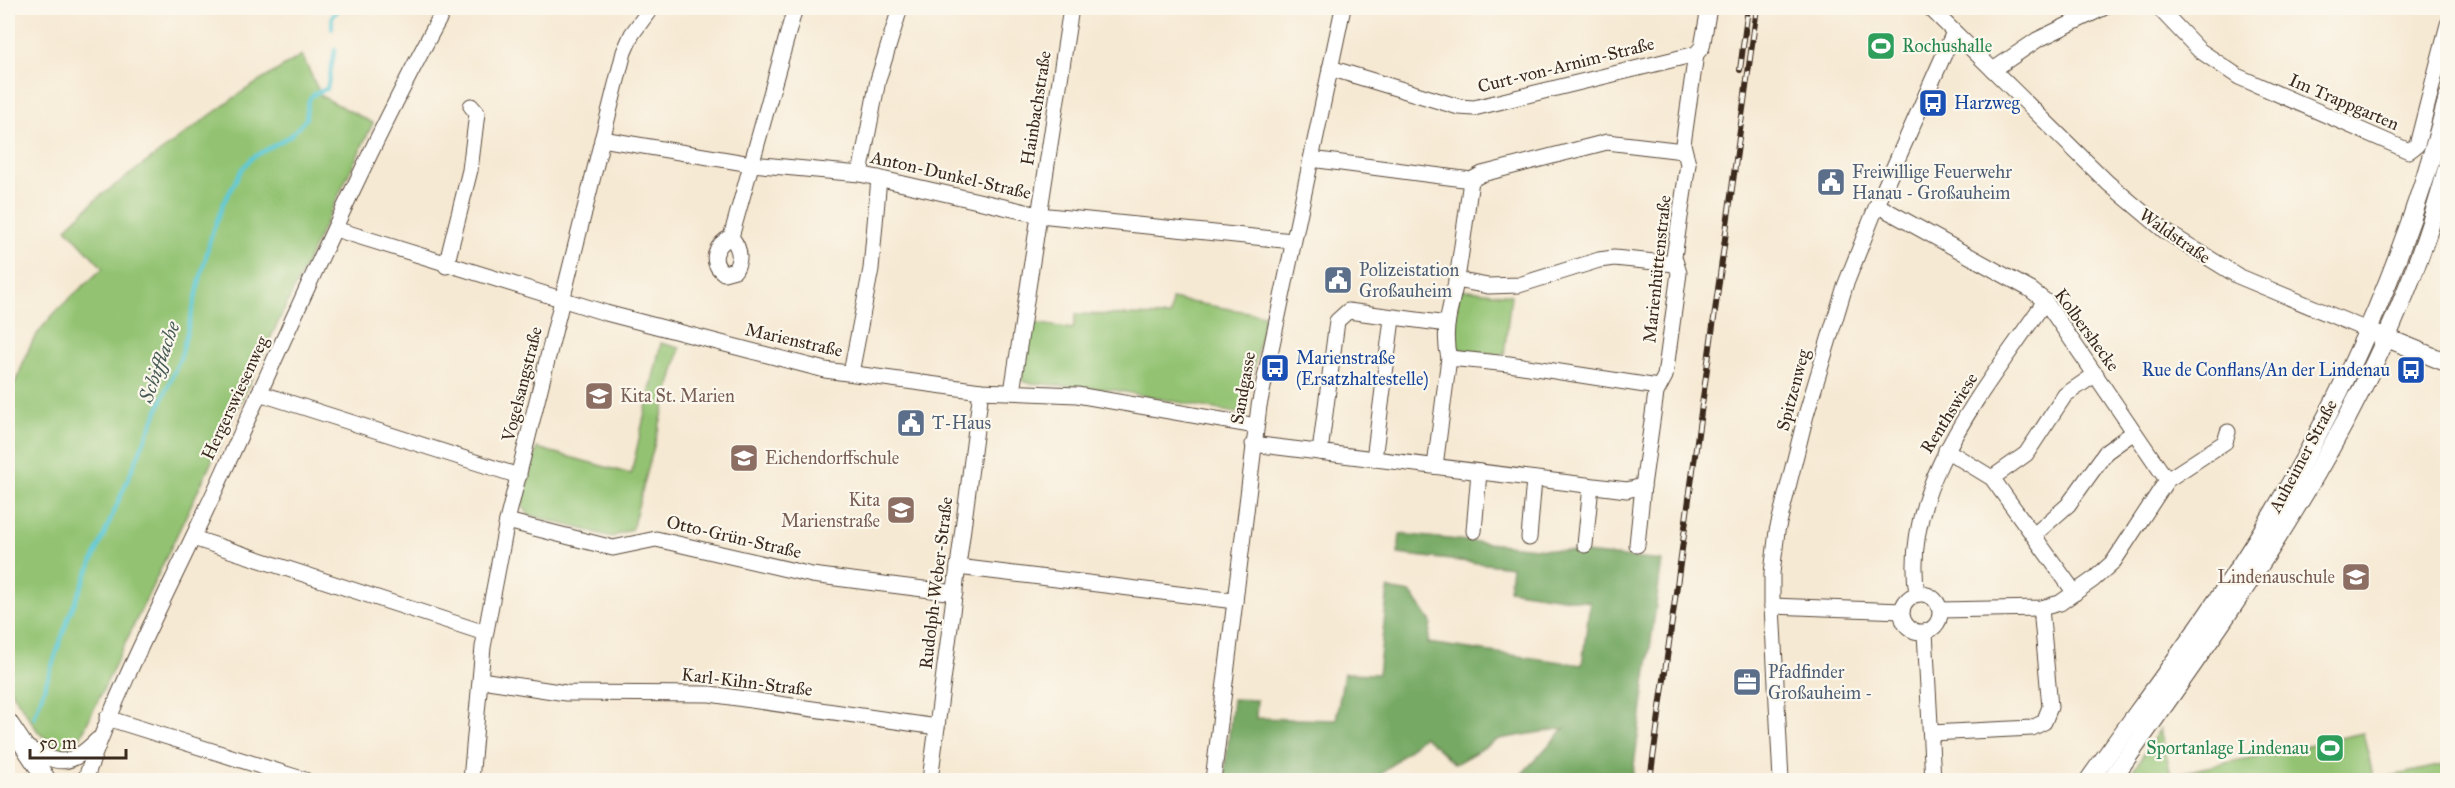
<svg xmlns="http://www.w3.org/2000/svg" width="2455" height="788" viewBox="0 0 2455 788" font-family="'IM FELL Great Primer',serif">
	<rect width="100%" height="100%" fill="#fbf7ec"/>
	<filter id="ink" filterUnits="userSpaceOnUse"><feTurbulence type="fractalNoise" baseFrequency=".0167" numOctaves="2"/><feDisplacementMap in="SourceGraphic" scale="12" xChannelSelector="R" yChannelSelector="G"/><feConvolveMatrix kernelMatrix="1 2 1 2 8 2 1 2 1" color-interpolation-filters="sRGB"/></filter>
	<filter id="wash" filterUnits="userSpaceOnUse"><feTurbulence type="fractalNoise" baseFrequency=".008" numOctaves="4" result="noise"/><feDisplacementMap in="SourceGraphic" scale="24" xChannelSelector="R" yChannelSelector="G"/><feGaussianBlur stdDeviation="1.35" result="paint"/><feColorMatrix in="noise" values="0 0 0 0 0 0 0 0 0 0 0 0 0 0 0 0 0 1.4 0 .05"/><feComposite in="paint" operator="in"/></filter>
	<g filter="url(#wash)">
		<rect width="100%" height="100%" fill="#f6e9d3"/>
		<g fill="#93c372" stroke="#677648" stroke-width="1.5">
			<path d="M302,55L321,96L373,123L81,736L66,750H60L39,733L8,686V394C21,378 23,357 34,339C52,311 79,291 103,268L66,228L99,197L242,92Z"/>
			<path d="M1459,289L1511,295L1504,355L1452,349Z"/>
			<path d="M1172,299L1265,315L1245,410L1241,414L1114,390L1030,383L1024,382L1021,378L1028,322L1073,329L1076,314L1170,316Z"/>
			<path d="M661,343L680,348L632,529L612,537L529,515L522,505L537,448L631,474Z"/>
			<path d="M2160,729L2171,775L2363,733L2374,780L2447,764V780H2127Z"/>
		</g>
		<path fill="#76a964" stroke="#586a41" stroke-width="1.5" d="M1400,534L1662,561L1632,780H1516L1565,728L1499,739L1455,764L1424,736L1378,777L1380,780H1224L1233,699L1257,700L1256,718L1336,720L1344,673L1378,674L1388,589L1411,593L1431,622L1428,643L1582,665L1590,602L1509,590L1512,567L1398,554Z"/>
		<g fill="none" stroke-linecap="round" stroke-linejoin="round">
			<g stroke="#5ec9d7" stroke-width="4">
				<path d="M332,29V16L341,8"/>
				<path d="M34,718L69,616L181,356L210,240L223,204L242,169L252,158L290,136L306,119C307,100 308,94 327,89L335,49"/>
				<path d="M15,780L16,777"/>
			</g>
		</g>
	</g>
	<g filter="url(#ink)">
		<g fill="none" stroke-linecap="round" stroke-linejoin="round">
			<g stroke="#574739" stroke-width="17">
				<g id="minor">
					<path d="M1930,8L2108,183L2165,231L2238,276L2367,330"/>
					<path d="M2159,8L2199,50L2239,77L2409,151L2417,145L2448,24"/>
					<path d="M1330,68L1459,107L1474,108L1696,54L1702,47L1709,8"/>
					<path d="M1993,70L2037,40L2103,8"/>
					<path d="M602,139L751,164L860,174L1039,215L1293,241"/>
					<path d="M1311,159L1471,180L1482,174L1607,142L1683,151"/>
					<path d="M860,174L878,80L900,8"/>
					<path d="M1877,205L2031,290L2045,301L2167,480"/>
					<path d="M335,229L606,313L825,370L981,391L1077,395L1256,426"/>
					<path d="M731,237C740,248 742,258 735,270L724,273C708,262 716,244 731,237L795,8"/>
					<path d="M446,266L470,170L477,113L471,106"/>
					<path d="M1456,280L1488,286L1519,285L1599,260L1614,258L1675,264"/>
					<path d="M1449,358L1509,364L1658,387"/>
					<path d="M851,373L871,269L879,178"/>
					<path d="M1012,392L1071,8"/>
					<path d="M259,393L519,476"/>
					<path d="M1253,444L1627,490L1643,486L1656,393L1665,376L1679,273L1674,257L1688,164L1683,144L1696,54"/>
					<path d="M1946,450L1992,478L2075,593"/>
					<path d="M1320,452L1337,321L1348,311L1447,324"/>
					<path d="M1374,459L1392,319"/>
					<path d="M1435,466L1449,358C1441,329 1453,301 1458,272C1463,241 1467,210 1471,180"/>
					<path d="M1992,478L2026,454L2065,395L2096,374"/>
					<path d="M507,521L613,548L656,539L812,575L955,593"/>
					<path d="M1474,531L1479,472"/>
					<path d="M2034,535L2068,505L2106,452L2134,432"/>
					<path d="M193,538L485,633"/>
					<path d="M1529,538L1534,479"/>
					<path d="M1585,545L1591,486"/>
					<path d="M1637,545L1643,486"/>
					<path d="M958,567L1235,601"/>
					<circle cx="1921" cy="613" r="19"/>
					<path d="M1917,594C1900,485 1988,386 2045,301"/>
					<path d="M1772,606L1902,611"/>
					<path d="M1940,610L2041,608L2060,603L2094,579L2114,561L2167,480L2225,442L2228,432"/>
					<path d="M1925,632L1933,780"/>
					<path d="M481,680L566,693L710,694L937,727"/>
					<path d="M107,718L305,780"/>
					<path d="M1931,733L2032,728L2044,722L2050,707L2041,608"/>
					<path d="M26,747C59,765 69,768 97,740"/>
					<path d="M85,780C120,681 169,590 213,495C288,332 359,165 445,8"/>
					<path d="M471,780L483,647L507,521L624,52L632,34L651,8"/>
					<path d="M930,780L981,391"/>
					<path d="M1213,780L1259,406L1343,8"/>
					<path d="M1781,780L1772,606V573L1777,531L1806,415L1845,286L1877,205L1954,32"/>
				</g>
			</g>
			<g stroke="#574739" stroke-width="20">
				<g id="major">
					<path d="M2377,334L2448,363"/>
					<path d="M8,722L47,780"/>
					<path d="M2089,780C2151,693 2217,607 2272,515C2350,385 2411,243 2448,97"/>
					<path d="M2111,780C2247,589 2388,396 2448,165"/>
				</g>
			</g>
			<use href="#minor" stroke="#fff" stroke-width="15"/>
			<use href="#major" stroke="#fff" stroke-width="18"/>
			<g stroke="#3b2a1e" stroke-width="6">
				<g id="rail">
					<path d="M1740,70L1748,8"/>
					<path d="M1650,780L1757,8"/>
				</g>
			</g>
			<use href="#rail" stroke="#fbf7ec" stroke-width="4" stroke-dasharray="11" stroke-linecap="butt"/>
		</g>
	</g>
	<defs>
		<g id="stadium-square" transform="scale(1.5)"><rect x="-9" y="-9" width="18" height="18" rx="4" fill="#2e9e5b" stroke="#fbf7ec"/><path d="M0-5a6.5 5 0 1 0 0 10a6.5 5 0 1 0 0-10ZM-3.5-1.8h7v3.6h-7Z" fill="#fff"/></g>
		<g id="bus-square" transform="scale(1.5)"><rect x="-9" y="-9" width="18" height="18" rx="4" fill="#1a4fb4" stroke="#fbf7ec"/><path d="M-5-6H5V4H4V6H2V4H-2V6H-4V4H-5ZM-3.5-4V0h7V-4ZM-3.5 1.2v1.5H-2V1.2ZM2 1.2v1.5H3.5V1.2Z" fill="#fff"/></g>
		<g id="civic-square" transform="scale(1.5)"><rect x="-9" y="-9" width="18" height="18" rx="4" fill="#5c6f8a" stroke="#fbf7ec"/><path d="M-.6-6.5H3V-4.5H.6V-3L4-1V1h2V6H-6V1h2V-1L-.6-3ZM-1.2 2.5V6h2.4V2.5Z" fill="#fff"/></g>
		<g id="school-square" transform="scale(1.5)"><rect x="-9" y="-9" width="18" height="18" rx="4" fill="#8d6e63" stroke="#fbf7ec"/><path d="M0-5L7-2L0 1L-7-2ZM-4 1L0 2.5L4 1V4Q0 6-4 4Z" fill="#fff"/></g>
		<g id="office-square" transform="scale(1.5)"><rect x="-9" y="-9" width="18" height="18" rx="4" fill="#5c6f8a" stroke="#fbf7ec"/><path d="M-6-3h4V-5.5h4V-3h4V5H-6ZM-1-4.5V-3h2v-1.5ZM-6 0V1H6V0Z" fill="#fff"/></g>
	</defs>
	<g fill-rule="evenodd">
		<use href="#stadium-square" x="1881" y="46"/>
		<use href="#bus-square" x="1933" y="103"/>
		<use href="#civic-square" x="1831" y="182"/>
		<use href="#civic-square" x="1338" y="280"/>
		<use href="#bus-square" x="1275" y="368"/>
		<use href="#bus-square" x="2411" y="370"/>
		<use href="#school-square" x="599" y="396"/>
		<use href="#civic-square" x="911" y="423"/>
		<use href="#school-square" x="744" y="458"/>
		<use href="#school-square" x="901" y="510"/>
		<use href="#school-square" x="2356" y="577"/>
		<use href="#office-square" x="1747" y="682"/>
		<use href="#stadium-square" x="2330" y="748"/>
	</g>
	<g text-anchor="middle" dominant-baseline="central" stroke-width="4.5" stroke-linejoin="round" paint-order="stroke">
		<g font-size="18" fill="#27864d" stroke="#fbf7ec" text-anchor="start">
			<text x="1902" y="46">Rochushalle</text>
			<text x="2309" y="748" text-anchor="end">Sportanlage Lindenau</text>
		</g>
		<g font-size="18" fill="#3b2a1e" stroke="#fbf7ec">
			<text transform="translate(1566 65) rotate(-14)">Curt-von-Arnim-Straße</text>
			<text transform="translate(2344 102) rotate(23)">Im Trappgarten</text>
			<text transform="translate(1036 108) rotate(-81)">Hainbachstraße</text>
			<text transform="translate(951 175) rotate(13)">Anton-Dunkel-Straße</text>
			<text transform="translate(2175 236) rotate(35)">Waldstraße</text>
			<text transform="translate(1657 269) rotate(-84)">Marienhüttenstraße</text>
			<text transform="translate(2087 330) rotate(54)">Kolbershecke</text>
			<text transform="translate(794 340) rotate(13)">Marienstraße</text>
			<text transform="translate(522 384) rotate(-76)">Vogelsangstraße</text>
			<text transform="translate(1243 388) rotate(-80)">Sandgasse</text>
			<text transform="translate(1793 390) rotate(-75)">Spitzenweg</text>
			<text transform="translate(235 398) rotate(-65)">Hergerswiesenweg</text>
			<text transform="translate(1949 413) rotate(-58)">Renthswiese</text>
			<text transform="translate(2303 456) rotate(-62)">Auheimer Straße</text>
			<text transform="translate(734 537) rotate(13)">Otto-Grün-Straße</text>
			<text transform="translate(936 583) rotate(-83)">Rudolph-Weber-Straße</text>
			<text transform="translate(747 682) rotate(7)">Karl-Kihn-Straße</text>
		</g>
		<g font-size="18" fill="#164399" stroke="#fbf7ec" text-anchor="start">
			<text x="1954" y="103">Harzweg</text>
			<text x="1296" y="358">Marienstraße<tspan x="1296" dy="21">(Ersatzhaltestelle)</tspan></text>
			<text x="2390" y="370" text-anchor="end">Rue de Conflans/An der Lindenau</text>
		</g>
		<g font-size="18" fill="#4e5e75" stroke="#fbf7ec" text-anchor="start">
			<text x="1852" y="172">Freiwillige Feuerwehr<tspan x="1852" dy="21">Hanau - Großauheim</tspan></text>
			<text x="1359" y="270">Polizeistation<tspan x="1359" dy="21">Großauheim</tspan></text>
			<text x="932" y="423">T-Haus</text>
			<text x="1768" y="672">Pfadfinder<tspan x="1768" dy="21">Großauheim -</tspan></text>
		</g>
		<g font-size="18" fill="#785e54" stroke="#fbf7ec" text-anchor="start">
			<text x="620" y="396">Kita St. Marien</text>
			<text x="765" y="458">Eichendorffschule</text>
			<text x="880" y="500" text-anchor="end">Kita<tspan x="880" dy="21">Marienstraße</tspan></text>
			<text x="2335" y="577" text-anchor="end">Lindenauschule</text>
		</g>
		<g font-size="20" font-style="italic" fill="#465a56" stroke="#fbf7ec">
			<text transform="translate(159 362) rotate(-70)">Schifflache</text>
		</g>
	</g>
	<rect width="2455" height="788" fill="none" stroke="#fbf7ec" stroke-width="30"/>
	<path d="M30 749v9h96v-9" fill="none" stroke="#3b2a1e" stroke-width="3"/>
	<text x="39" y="749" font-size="18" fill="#3b2a1e" stroke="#fbf7ec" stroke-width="4.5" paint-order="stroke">50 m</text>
</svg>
